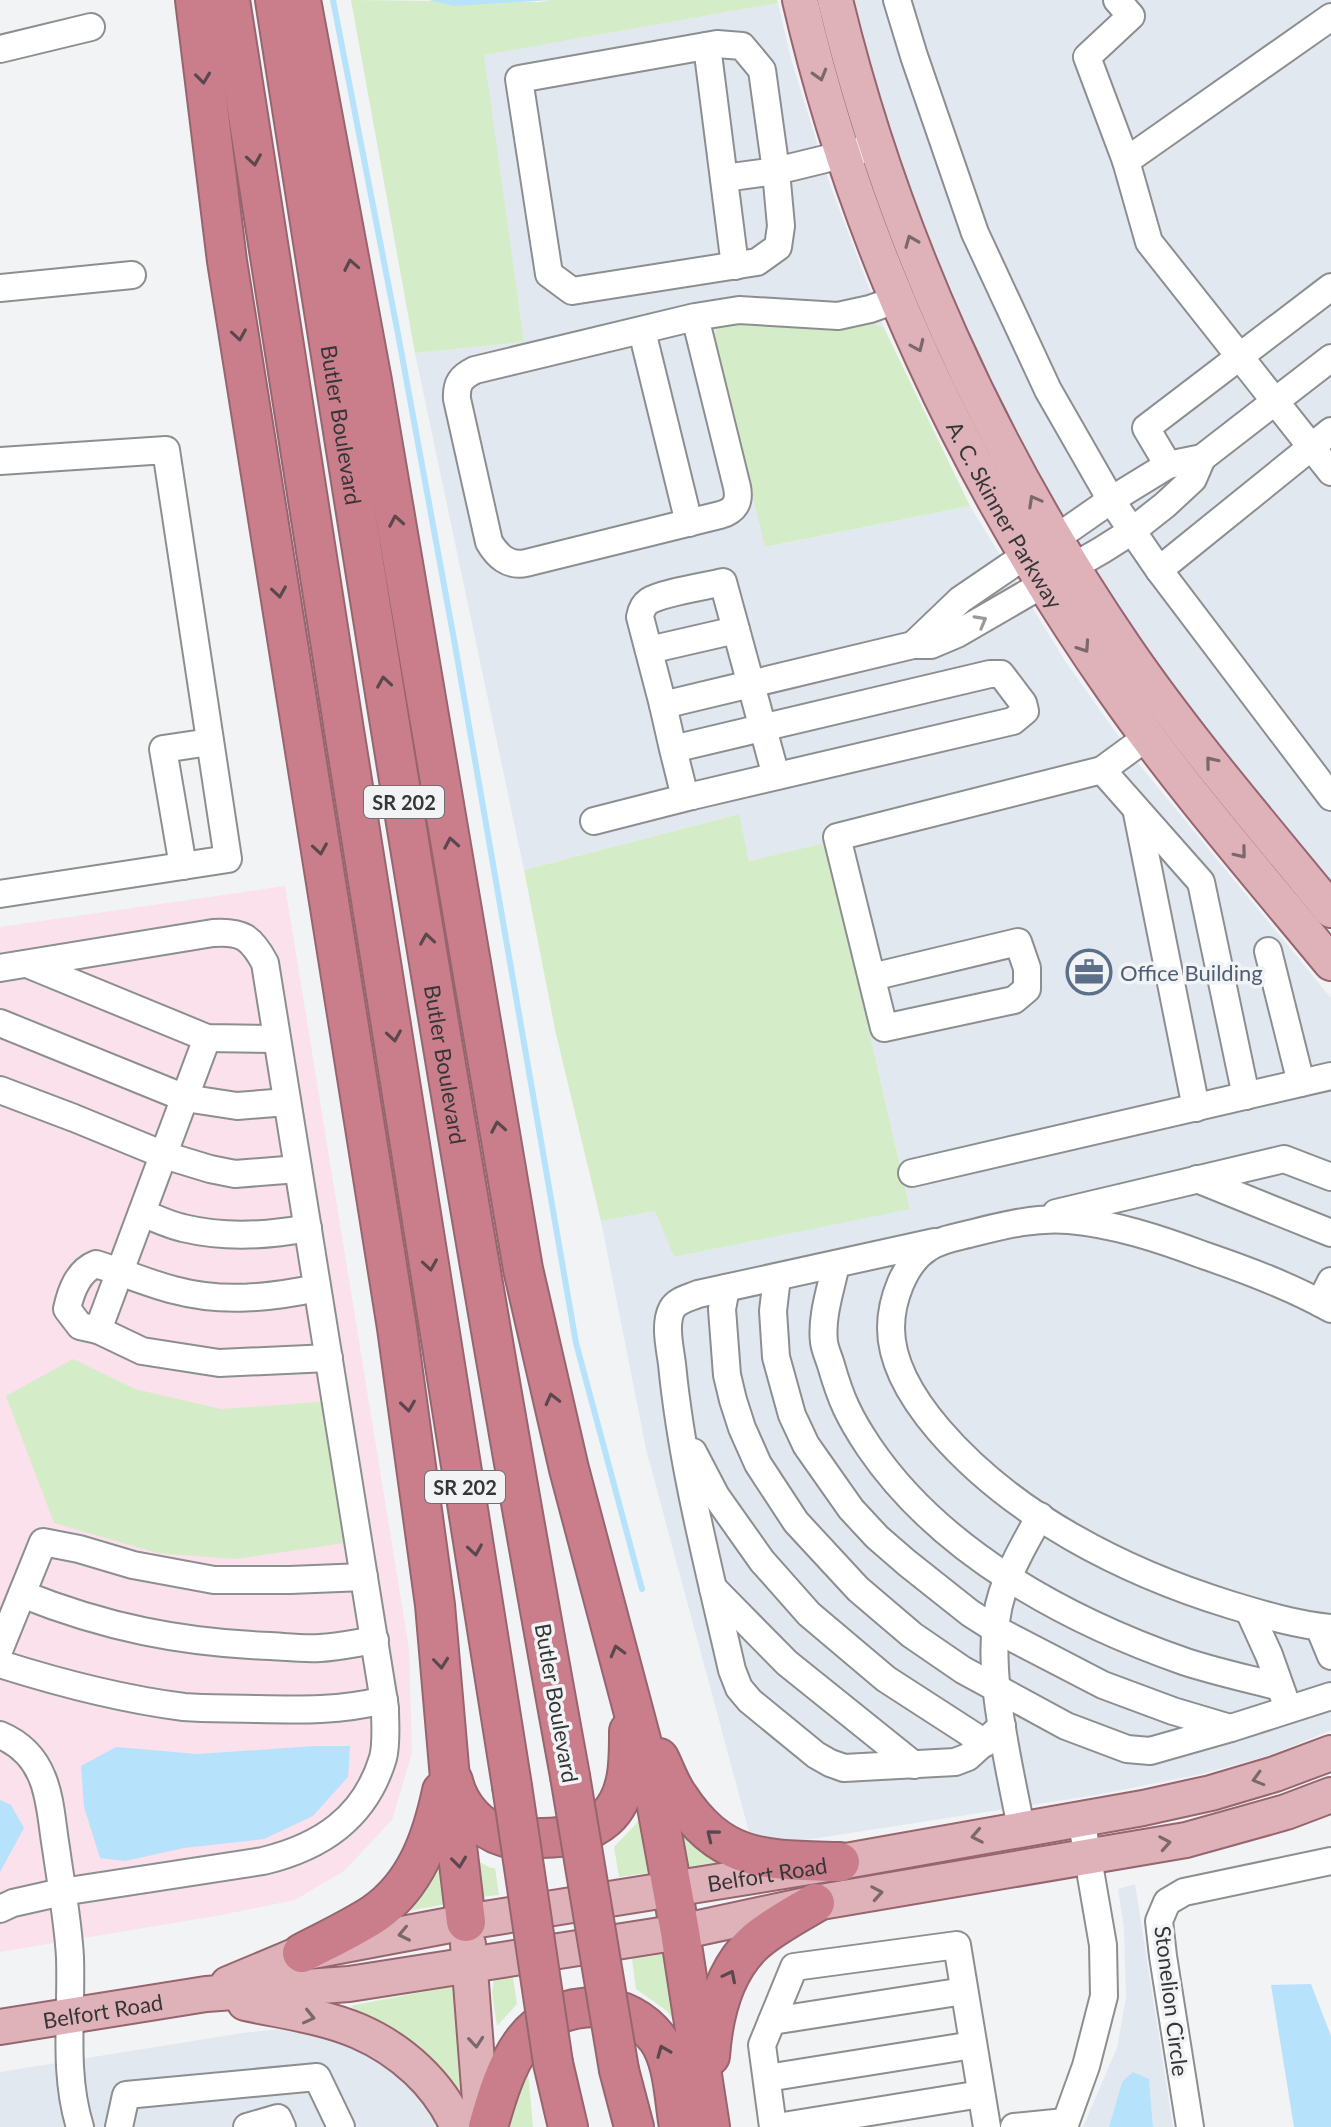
<svg xmlns="http://www.w3.org/2000/svg" width="1331" height="2127" viewBox="0 0 1331 2127" font-family="Lato,sans-serif">
	<rect width="100%" height="100%" fill="#f1f3f5"/>
	<g fill="#e1e8f0">
		<path d="M851,0H1331V884L1181,699L1102,587L1041,484L966,337L889,140Z"/>
		<path d="M778,3L791,59L829,182L884,328L872,323L766,547L970,506L1065,661L1137,762L1331,998V1730L1271,1755L1201,1774L1096,1795L805,1840L751,1839L646,1449L601,1221L655,1211L675,1257L910,1208L826,844L749,861L738,814L524,870L415,353L524,342L483,55Z"/>
		<path d="M1135,1884L1173,2127H1153L1149,2080L1122,2082L1109,2127H1083L1117,2048L1126,1998L1124,1927L1118,1889Z"/>
		<path d="M291,2028L331,2032L410,2078L446,2127H0V2072L243,2033Z"/>
	</g>
	<path fill="#fae1ec" d="M285,886L409,1649L412,1753L392,1820L344,1871L295,1900L221,1915L0,1952V927Z"/>
	<g fill="#d4edc8">
		<path d="M351,0L540,2L550,0H777L778,3L484,55L524,342L415,353Z"/>
		<path d="M734,320L829,328L872,323L884,328L970,506L765,547L714,336L720,326Z"/>
		<path d="M739,814L749,861L826,843L910,1209L674,1257L655,1211L601,1221L556,1034L524,870Z"/>
		<path d="M73,1359L135,1389L221,1409L321,1402L352,1542L235,1559L157,1553L54,1523L6,1396Z"/>
		<path d="M640,1816L651,1868L648,1873L619,1877L614,1847L636,1824Z"/>
		<path d="M678,1821L724,1862L688,1868L686,1866Z"/>
		<path d="M439,1854L446,1904L392,1914Z"/>
		<path d="M476,1860L491,1868H495L499,1895L481,1897Z"/>
		<path d="M664,1954L682,2034L667,2011L636,1989L632,1959Z"/>
		<path d="M512,1972L517,2004L497,2026L492,1993L494,1980L500,1975Z"/>
		<path d="M453,1986L457,2001L464,2097C444,2069 419,2045 389,2027C376,2020 362,2014 350,2006Z"/>
		<path d="M525,2057L529,2083L533,2127H499Z"/>
	</g>
	<g fill="#b7e2fb">
		<path d="M429,0H550L454,6Z"/>
		<path d="M315,1746H350L348,1777L313,1816L264,1839L184,1848L125,1861L100,1858L84,1807L81,1766L116,1747L197,1754Z"/>
		<path d="M0,1800L11,1805L24,1828L0,1872Z"/>
		<path d="M1311,1984L1331,2036V2127H1294L1271,1985Z"/>
		<path d="M1133,2072L1149,2079L1153,2127H1109L1122,2082Z"/>
	</g>
	<g fill="none" stroke-linecap="round" stroke-linejoin="round">
		<path stroke="#b7e2fb" stroke-width="6" d="M333,0L398,334L455,645L576,1343L642,1589"/>
		<g stroke="#8c8e90" stroke-width="30">
			<g id="minor">
				<path d="M897,0L914,56L975,233L1048,390L1111,500L1159,570"/>
				<path d="M1117,0L1131,16L1087,57L1126,161L1331,17"/>
				<path d="M707,46L735,266"/>
				<path d="M0,49L91,27"/>
				<path d="M1126,161L1149,242L1331,472"/>
				<path d="M724,178L776,171L781,226L778,247L757,262L572,291L549,274L519,79L717,44L742,46L762,70L776,171L862,150"/>
				<path d="M0,288L132,275"/>
				<path d="M695,317L737,487C740,502 735,511 720,515L526,563C509,567 497,556 489,542L457,399C456,383 461,377 475,370L695,317L739,310L838,316L870,309L898,299"/>
				<path d="M642,331L689,523"/>
				<path d="M1331,431L1159,570L1331,797"/>
				<path d="M0,461L166,450L228,859L0,894"/>
				<path d="M1168,465L1146,428L1331,287"/>
				<path d="M913,645L960,600L1026,555L1055,539L1111,500L1168,465L1202,458L1331,358"/>
				<path d="M649,650L736,630"/>
				<path d="M663,705L640,617C641,611 643,605 649,601C661,593 707,586 723,582L776,776"/>
				<path d="M673,749L683,789L692,796L1013,721L1025,711L1023,703L1001,674H990L673,749L663,705L913,645H931L957,634L1102,550L1132,531L1165,505L1193,479L1202,458"/>
				<path d="M1102,770L1201,882L1246,1096"/>
				<path d="M1137,813L1196,1108"/>
				<path d="M594,821L692,796"/>
				<path d="M183,866L163,749L210,742"/>
				<path d="M1268,951L1301,1083"/>
				<path d="M27,964L207,1038L277,1039"/>
				<path d="M0,968L213,933C242,931 251,937 265,963L385,1708C385,1724 387,1743 383,1758C365,1818 321,1847 263,1861L62,1892L13,1903L0,1909"/>
				<path d="M872,977L1018,942L1027,968V989L1014,1000L884,1028L837,837L1102,770L1147,737"/>
				<path d="M0,1023L185,1098L237,1106L287,1102"/>
				<path d="M207,1038L98,1330L142,1351L219,1363L329,1358"/>
				<path d="M0,1090L74,1118L164,1155L210,1169L235,1174L298,1169"/>
				<path d="M912,1173L1331,1076"/>
				<path d="M1197,1179L1331,1233"/>
				<path d="M142,1213C155,1218 169,1225 183,1228C224,1238 266,1236 308,1228"/>
				<path d="M1056,1213L1284,1159L1331,1177"/>
				<path d="M935,1242L698,1294C689,1298 677,1300 672,1309C664,1324 670,1348 672,1364C682,1467 709,1569 732,1670L739,1688L750,1701L816,1755L830,1763L844,1768L955,1762L968,1757L1002,1726"/>
				<path d="M836,1264C831,1289 821,1316 824,1342C825,1350 829,1358 831,1365C841,1400 849,1417 869,1447C941,1553 1068,1621 1186,1662C1217,1672 1249,1679 1280,1687"/>
				<path d="M777,1277L773,1311L776,1357L792,1415L806,1445L851,1509L877,1537L907,1563L970,1613L995,1629L1103,1685L1173,1711L1230,1728"/>
				<path d="M726,1288L722,1309L727,1375L733,1400L742,1428L758,1464L796,1522L858,1589L912,1635L963,1670L1066,1726L1127,1749L1150,1751L1231,1728L1331,1696"/>
				<path d="M1320,1303L1331,1281"/>
				<path d="M1331,1309C1290,1286 1247,1270 1203,1255C1160,1239 1115,1224 1069,1220C1036,1217 1005,1225 973,1233C958,1237 941,1239 928,1248C904,1263 891,1301 891,1328C891,1366 915,1402 939,1430C1013,1516 1124,1572 1231,1605C1264,1615 1297,1625 1331,1628"/>
				<path d="M98,1330L80,1326L67,1309C71,1291 78,1271 96,1264C122,1272 147,1283 174,1290C222,1303 270,1298 317,1288"/>
				<path d="M693,1452L716,1496L762,1561L809,1614L886,1679L985,1743"/>
				<path d="M713,1588L787,1663L914,1765"/>
				<path d="M22,1594C104,1627 182,1643 271,1646C287,1647 304,1649 320,1648C338,1647 356,1643 375,1640"/>
				<path d="M1249,1611L1269,1655L1285,1700"/>
				<path d="M1319,1627L1331,1656"/>
				<path d="M0,1648L43,1542L79,1549L133,1565L214,1580H290L364,1577"/>
				<path d="M0,1664C60,1683 121,1699 184,1707C208,1709 233,1708 257,1709C300,1710 341,1711 384,1700"/>
				<path d="M0,1735C19,1743 34,1757 42,1777C51,1798 52,1825 56,1848C61,1884 68,1921 70,1957C72,2013 63,2073 80,2127"/>
				<path d="M1021,1828C1009,1763 981,1657 1002,1594C1011,1567 1026,1541 1040,1516"/>
				<path d="M772,2021L964,1991"/>
				<path d="M767,2078L973,2045"/>
				<path d="M119,2127L126,2095L317,2077L341,2127"/>
				<path d="M247,2127L278,2118L282,2127"/>
				<path d="M773,2127L762,2045L794,1967L957,1945L987,2127"/>
				<path d="M777,2127L981,2094"/>
				<path d="M1014,2127L1065,2122"/>
				<path d="M1064,2127L1086,2066L1104,1996L1103,1945L1081,1818"/>
				<path d="M1190,2127L1163,1956L1159,1921L1167,1902L1184,1892L1331,1861"/>
			</g>
		</g>
		<g stroke="#96656e" stroke-width="38">
			<g id="major">
				<path id="s1" d="M800,0C857,247 968,482 1113,689C1180,785 1257,873 1331,963"/>
				<path d="M835,0C891,231 991,452 1125,648C1188,740 1261,824 1331,910"/>
				<path d="M468,1944L482,2127"/>
				<path id="s2" d="M228,1984L302,1953L466,1922L840,1862L1143,1808L1211,1793L1275,1774L1331,1753"/>
				<path d="M245,2003C282,2011 323,2016 358,2031C402,2050 439,2084 458,2127"/>
				<path id="s3" d="M0,2027L206,1994L349,1984L680,1932L815,1903L1186,1840L1286,1812L1331,1795"/>
			</g>
		</g>
		<g stroke="#96656e" stroke-width="42">
			<g id="highway">
				<path d="M195,0L227,261L397,1328L435,1605L453,1813L466,1922"/>
				<path d="M230,0C321,596 418,1190 512,1786"/>
				<path id="s4" d="M275,0C368,593 462,1186 570,1776"/>
				<path d="M301,0L372,381L523,1269L569,1469L653,1785L680,1932L710,2127"/>
				<path d="M659,1758C665,1770 670,1785 678,1796C722,1864 768,1860 840,1862"/>
				<path d="M453,1781C459,1807 479,1829 505,1837C516,1840 531,1838 542,1838C564,1838 589,1833 606,1818C630,1796 629,1760 629,1731"/>
				<path d="M302,1953C325,1941 351,1929 374,1914C416,1885 432,1838 442,1791"/>
				<path d="M710,2056C713,2015 724,1969 756,1941C774,1926 795,1915 815,1903"/>
				<path d="M553,2063L568,2127"/>
				<path d="M619,2070L634,2127"/>
				<path d="M488,2127C505,2067 524,2006 598,2007C621,2008 643,2020 657,2038C674,2061 674,2099 679,2127"/>
			</g>
		</g>
		<use href="#minor" stroke="#fff" stroke-width="26"/>
		<use href="#major" stroke="#dfb2ba" stroke-width="34"/>
		<use href="#highway" stroke="#ca7e8c" stroke-width="38"/>
		<g stroke="#96656e" stroke-width="42" stroke-linecap="butt">
			<g id="highway-bridge">
				<path d="M570,1776L619,2070"/>
				<path d="M512,1786L553,2063"/>
			</g>
		</g>
		<use href="#highway-bridge" stroke="#ca7e8c" stroke-width="38"/>
	</g>
	<defs><path id="oneway-chevron" d="M-2-3.5L2.5 0L-2 3.5" fill="none" stroke-width="1.6" stroke-linecap="round" stroke-linejoin="round" transform="scale(2)"/></defs>
	<g stroke="#7a686b">
		<use href="#oneway-chevron" transform="translate(820 75) rotate(74)"/>
		<use href="#oneway-chevron" transform="translate(911 241) rotate(-112)"/>
		<use href="#oneway-chevron" transform="translate(918 346) rotate(66)"/>
		<use href="#oneway-chevron" transform="translate(1034 501) rotate(-119)"/>
		<use href="#oneway-chevron" transform="translate(1084 647) rotate(56)"/>
		<use href="#oneway-chevron" transform="translate(1211 762) rotate(-129)"/>
		<use href="#oneway-chevron" transform="translate(1241 853) rotate(51)"/>
		<use href="#oneway-chevron" transform="translate(1258 1779) rotate(164)"/>
		<use href="#oneway-chevron" transform="translate(977 1836) rotate(169)"/>
		<use href="#oneway-chevron" transform="translate(1165 1843) rotate(-10)"/>
		<use href="#oneway-chevron" transform="translate(877 1893) rotate(-10)"/>
		<use href="#oneway-chevron" transform="translate(404 1934) rotate(168)"/>
		<use href="#oneway-chevron" transform="translate(309 2017) rotate(13)"/>
		<use href="#oneway-chevron" transform="translate(476 2042) rotate(85)"/>
	</g>
	<g stroke="#5b484c">
		<use href="#oneway-chevron" transform="translate(203 78) rotate(83)"/>
		<use href="#oneway-chevron" transform="translate(254 160) rotate(81)"/>
		<use href="#oneway-chevron" transform="translate(351 265) rotate(-101)"/>
		<use href="#oneway-chevron" transform="translate(239 335) rotate(81)"/>
		<use href="#oneway-chevron" transform="translate(396 521) rotate(-100)"/>
		<use href="#oneway-chevron" transform="translate(279 592) rotate(81)"/>
		<use href="#oneway-chevron" transform="translate(384 682) rotate(-99)"/>
		<use href="#oneway-chevron" transform="translate(451 843) rotate(-100)"/>
		<use href="#oneway-chevron" transform="translate(320 849) rotate(81)"/>
		<use href="#oneway-chevron" transform="translate(427 939) rotate(-99)"/>
		<use href="#oneway-chevron" transform="translate(394 1036) rotate(81)"/>
		<use href="#oneway-chevron" transform="translate(498 1127) rotate(-100)"/>
		<use href="#oneway-chevron" transform="translate(430 1265) rotate(81)"/>
		<use href="#oneway-chevron" transform="translate(552 1399) rotate(-104)"/>
		<use href="#oneway-chevron" transform="translate(408 1406) rotate(82)"/>
		<use href="#oneway-chevron" transform="translate(475 1550) rotate(81)"/>
		<use href="#oneway-chevron" transform="translate(617 1651) rotate(-105)"/>
		<use href="#oneway-chevron" transform="translate(441 1663) rotate(84)"/>
		<use href="#oneway-chevron" transform="translate(712 1835) rotate(-141)"/>
		<use href="#oneway-chevron" transform="translate(459 1862) rotate(83)"/>
		<use href="#oneway-chevron" transform="translate(730 1976) rotate(-63)"/>
		<use href="#oneway-chevron" transform="translate(663 2051) rotate(-112)"/>
	</g>
	<use stroke="#9a9a9b" href="#oneway-chevron" transform="translate(981 621) rotate(-29)"/>
	<defs>
		<g id="office-ring" transform="scale(2.3)"><circle r="9.5" fill="#f1f3f5" stroke="#5c6f8a" stroke-width="1.5"/><path d="M-6-3h4V-5.5h4V-3h4V5H-6ZM-1-4.5V-3h2v-1.5ZM-6 0V1H6V0Z" fill="#5c6f8a"/></g>
	</defs>
	<g fill-rule="evenodd">
		<use href="#office-ring" x="1089" y="972"/>
	</g>
	<g text-anchor="middle" dominant-baseline="central" stroke-width="7" stroke-linejoin="round" paint-order="stroke">
		<g fill="#f1f3f5" stroke="#6e6f70" stroke-width="2">
			<rect x="364" y="786" width="80" height="32" rx="6"/>
			<rect x="425" y="1471" width="80" height="32" rx="6"/>
		</g>
		<g font-size="20" font-weight="bold" fill="#363637">
			<text x="404" y="802">SR 202</text>
			<text x="465" y="1487">SR 202</text>
		</g>
		<g font-size="22" fill="#363637" stroke="#f1f3f5">
			<text stroke="none"><textPath href="#s4" startOffset="430">Butler Boulevard</textPath></text>
			<text stroke="none"><textPath href="#s1" startOffset="556">A. C. Skinner Parkway</textPath></text>
			<text stroke="none"><textPath href="#s4" startOffset="1078">Butler Boulevard</textPath></text>
			<text transform="translate(557 1703) rotate(80)">Butler Boulevard</text>
			<text stroke="none"><textPath href="#s2" startOffset="552">Belfort Road</textPath></text>
			<text transform="translate(1172 2001) rotate(83)">Stonelion Circle</text>
			<text stroke="none"><textPath href="#s3" startOffset="104">Belfort Road</textPath></text>
		</g>
		<g font-size="22" fill="#4e5e75" stroke="#f1f3f5" text-anchor="start">
			<text x="1120" y="972">Office Building</text>
		</g>
	</g>
</svg>
